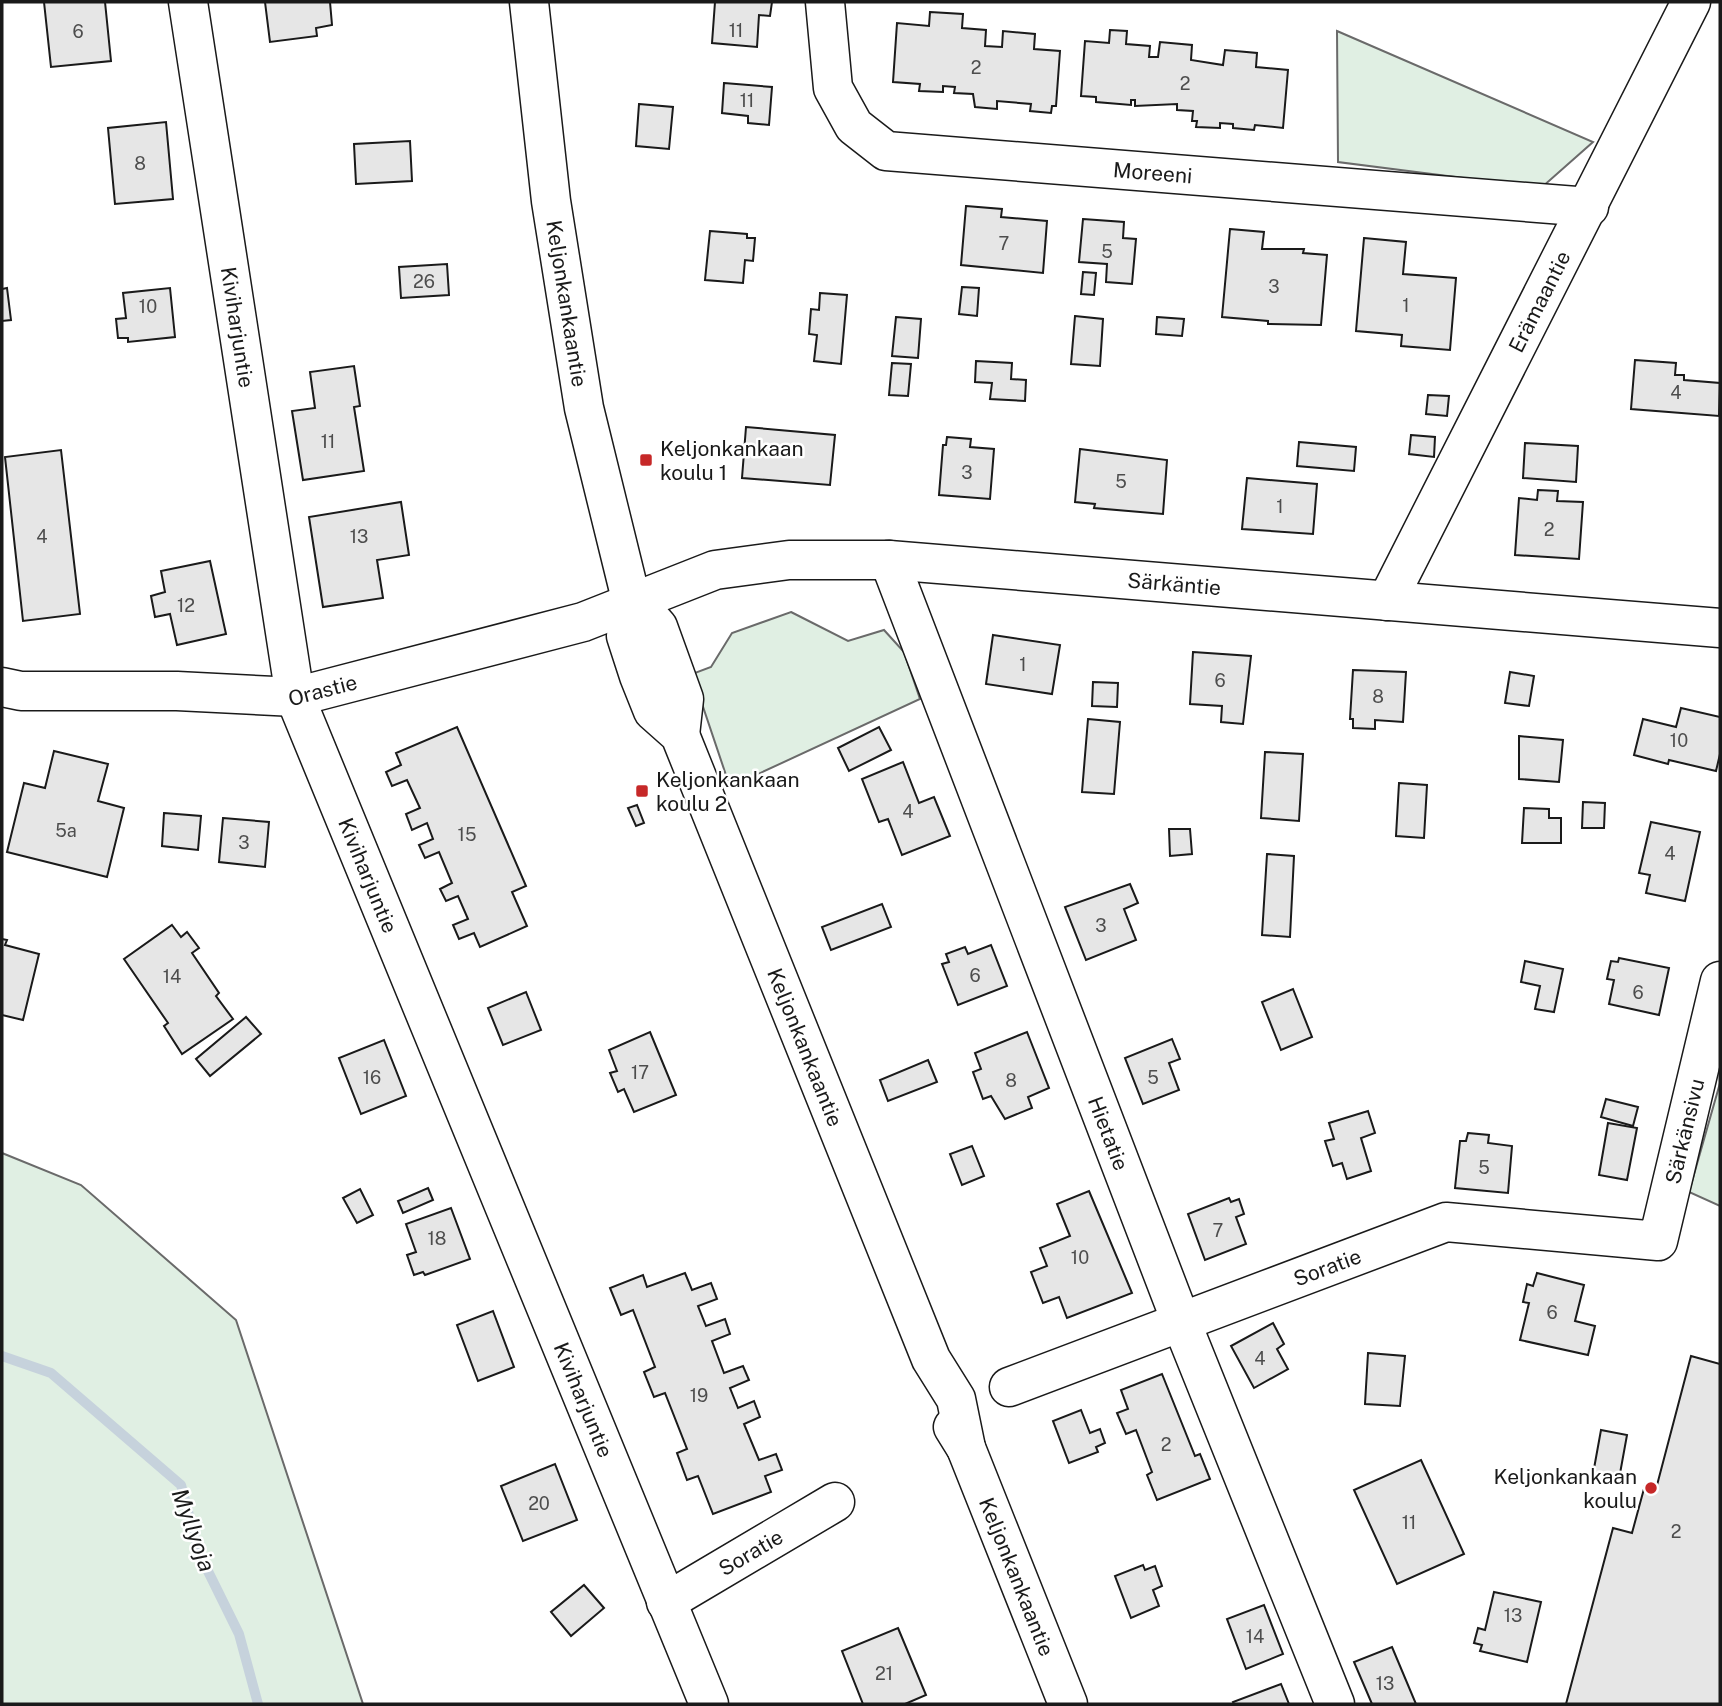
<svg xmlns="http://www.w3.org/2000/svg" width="1722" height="1706" viewBox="0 0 1722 1706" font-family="'Public Sans',sans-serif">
	<rect width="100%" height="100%" fill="#fff"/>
	<g fill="#e0efe3" stroke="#6a6a6a" stroke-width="2">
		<path d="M1337,31L1593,142L1541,188L1338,162Z"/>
		<path d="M791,612L848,641L884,630L904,652L920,699L730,787L692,674L711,667L732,633Z"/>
		<path d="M1720,1083V1206L1689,1192Z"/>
		<path d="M2,1153L81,1185L236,1320L363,1704H2Z"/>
	</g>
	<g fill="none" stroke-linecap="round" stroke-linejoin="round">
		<path stroke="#c6d2dc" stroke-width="10" d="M2,1356L51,1373L181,1485L199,1553L239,1634L258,1704"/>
	</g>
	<g fill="#e6e6e6" stroke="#1a1a1a" stroke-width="2">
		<path d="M44,2H105L111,61L51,67Z"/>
		<path d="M265,2H330L332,25L316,28L317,36L270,42Z"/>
		<path d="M715,2H772L770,16L759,15L757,47L712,43Z"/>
		<path d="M930,12L963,14L962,28L986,30L985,46L1002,47L1003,31L1035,34L1034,49L1060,51L1056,106H1052L1051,113L1030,111L1031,104L997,101V109L975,107L973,94L954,93L955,87L943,86V92L919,91L920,84L893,82L897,23L929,26Z"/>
		<path d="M1110,30L1127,31L1126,44L1150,46L1149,57H1158L1160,42L1192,45L1191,60L1223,65L1225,50L1257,53L1256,67L1288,70L1283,128L1255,125L1254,130L1233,128V124L1220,123V128L1196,127L1197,121H1192L1193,111L1177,110V104L1135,106V100H1131V105L1096,102V97L1081,96L1085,41L1109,43Z"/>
		<path d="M724,83L772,87L769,125L748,123V116L722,113Z"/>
		<path d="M639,104L673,107L669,149L636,146Z"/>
		<path d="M166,122L173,199L115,204L108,128Z"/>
		<path d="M410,141L412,181L356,184L354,144Z"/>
		<path d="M966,206L1002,209L1001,217L1047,221L1043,273L961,265Z"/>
		<path d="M1083,219L1124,222L1123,238L1136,239L1132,284L1106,282L1107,264L1079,262Z"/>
		<path d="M1230,229L1264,232L1262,249H1304L1303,253L1327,255L1321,325L1268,324V321L1222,317Z"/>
		<path d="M710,231L747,234V238H755L753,261L745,260L743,283L705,280Z"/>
		<path d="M1364,238L1406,242L1403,274L1456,278L1450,350L1401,346L1402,335L1356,331Z"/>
		<path d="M447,264L449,295L401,298L399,267Z"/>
		<path d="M1083,272L1096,273L1094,295L1081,294Z"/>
		<path d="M962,287L979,288L977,316L959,314Z"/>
		<path d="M7,288L11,320L2,321V289Z"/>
		<path d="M170,288L175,337L128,342V338H118L116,319L126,318L123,293Z"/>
		<path d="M820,293L847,295L841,364L814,361L817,335L809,334L811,309L819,310Z"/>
		<path d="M1075,316L1103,319L1100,366L1071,364Z"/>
		<path d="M896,317L921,319L918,358L892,356Z"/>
		<path d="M1157,317L1184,319L1182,336L1156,334Z"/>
		<path d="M1635,360L1676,363L1675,375H1684V380L1720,383L1719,416L1631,409Z"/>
		<path d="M976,361L1012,363L1011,379L1026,380L1025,401L990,399L992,383L975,382Z"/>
		<path d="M892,363L911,364L908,396L889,395Z"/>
		<path d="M354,366L360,406L354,407L364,471L303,480L292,411L315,408L310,372Z"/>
		<path d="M1428,395L1449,396L1447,416L1426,414Z"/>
		<path d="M746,427L835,435L830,485L742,478Z"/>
		<path d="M1411,435L1435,437L1434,457L1409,454Z"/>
		<path d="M947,437L971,439L970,447L994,449L990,499L939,495L943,445H946Z"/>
		<path d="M1299,442L1356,447L1354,471L1297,466Z"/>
		<path d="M1525,443L1578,446L1576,482L1523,478Z"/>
		<path d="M1080,449L1167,460L1163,514L1094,508L1095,504L1075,502Z"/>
		<path d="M61,450L80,614L23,621L5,457Z"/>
		<path d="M1247,478L1317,484L1313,534L1242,529Z"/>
		<path d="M1538,490L1558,491L1557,501L1583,502L1579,559L1515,555L1519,498L1537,500Z"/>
		<path d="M401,502L409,555L377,560L383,598L323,607L309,517Z"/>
		<path d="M210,561L226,634L177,645L170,614L155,617L151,596L165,592L161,571Z"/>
		<path d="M993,635L1060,645L1052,694L986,684Z"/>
		<path d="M1193,652L1251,656L1243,724L1221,722L1222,706L1190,704Z"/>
		<path d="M1353,670L1406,672L1403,722L1375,720V729L1353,728V719H1350Z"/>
		<path d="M1510,672L1534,676L1529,706L1505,703Z"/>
		<path d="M1093,682L1118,683L1117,707L1092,706Z"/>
		<path d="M1681,708L1720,717V754L1716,771L1669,760L1668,764L1634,755L1643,719L1676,727Z"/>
		<path d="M1088,719L1120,722L1114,794L1082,792Z"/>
		<path d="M457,727L526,886L512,892L527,926L480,947L474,933L459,939L453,925L468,919L458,896L446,901L440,889L452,883L439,852L425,858L419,845L433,839L427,823L412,830L406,814L420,808L407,780L392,786L386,772L401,765L396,753Z"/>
		<path d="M879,727L891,750L849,771L838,748Z"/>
		<path d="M1519,736L1563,740L1559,782L1519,779Z"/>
		<path d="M54,751L108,764L98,801L124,808L107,877L7,852L24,783L45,788Z"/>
		<path d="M1265,752L1303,754L1299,821L1261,818Z"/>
		<path d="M903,762L919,803L934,797L950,836L902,855L888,819L879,822L862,779Z"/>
		<path d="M1399,783L1427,785L1424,838L1396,836Z"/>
		<path d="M1583,802L1605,803L1604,828H1582Z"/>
		<path d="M637,805L644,823L636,826L628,808Z"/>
		<path d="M1524,808L1549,809V818H1561V843H1522Z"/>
		<path d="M164,813L201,816L198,850L162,846Z"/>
		<path d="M223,818L269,822L265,867L219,862Z"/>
		<path d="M1651,822L1700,832L1685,901L1646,893L1650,875L1639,873Z"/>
		<path d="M1169,829H1190L1192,854L1170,856Z"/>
		<path d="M1267,854L1294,856L1290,937L1262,935Z"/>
		<path d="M1130,884L1138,903L1124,909L1136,940L1086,960L1065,907Z"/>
		<path d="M882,904L891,927L831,950L822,927Z"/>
		<path d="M172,925L181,937L187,932L199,948L192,953L219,993L216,996L233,1019L182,1054L164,1026L168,1023L124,959Z"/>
		<path d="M2,939L7,940L5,945L39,954L23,1020L2,1015Z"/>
		<path d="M991,945L1007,986L958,1005L942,964L949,962L946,954L965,947L968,954Z"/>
		<path d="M1619,958L1669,968L1659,1015L1609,1004L1614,980L1607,979L1611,961L1618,962Z"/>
		<path d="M1525,961L1563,969L1554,1012L1535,1009L1540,986L1521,982Z"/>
		<path d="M1293,989L1312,1037L1281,1050L1262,1002Z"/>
		<path d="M526,992L541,1030L503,1045L488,1008Z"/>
		<path d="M246,1017L261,1034L210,1076L196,1059Z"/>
		<path d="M650,1032L676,1095L634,1112L624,1089L618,1092L610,1073L617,1071L609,1050Z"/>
		<path d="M1027,1032L1049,1088L1028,1097L1032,1108L1005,1119L991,1096L983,1099L973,1072L981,1069L975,1053Z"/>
		<path d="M1172,1039L1180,1059L1169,1063L1179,1090L1143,1104L1125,1058Z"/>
		<path d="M384,1040L406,1096L361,1114L339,1058Z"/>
		<path d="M928,1060L937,1082L888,1101L880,1080Z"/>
		<path d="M1606,1099L1638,1107L1633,1126L1601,1117Z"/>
		<path d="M1368,1111L1375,1133L1361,1138L1371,1171L1347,1179L1342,1163L1333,1166L1325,1141L1334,1139L1329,1123Z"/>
		<path d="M1608,1123L1637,1128L1627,1180L1599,1175Z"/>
		<path d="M1468,1133L1489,1135L1488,1143L1512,1146L1508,1193L1455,1188L1460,1141H1466Z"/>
		<path d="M972,1146L984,1176L962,1185L950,1154Z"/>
		<path d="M428,1188L433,1200L403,1213L398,1201Z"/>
		<path d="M360,1189L373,1215L357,1223L343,1198Z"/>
		<path d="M1089,1191L1132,1293L1067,1318L1059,1297L1043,1303L1031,1272L1047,1266L1040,1248L1070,1236L1057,1204Z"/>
		<path d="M1229,1198L1231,1202L1239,1199L1244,1214L1236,1217L1246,1244L1205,1260L1188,1214Z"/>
		<path d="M451,1208L470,1259L425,1275L423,1272L414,1275L407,1255L416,1252L406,1224Z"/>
		<path d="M685,1273L692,1290L711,1283L717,1299L698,1306L706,1326L725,1319L730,1334L712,1341L724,1373L743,1366L749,1380L730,1388L738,1408L754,1401L760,1417L744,1424L759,1460L776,1454L782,1470L765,1476L771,1492L713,1514L698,1476L687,1480L677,1453L687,1449L665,1393L654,1397L644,1372L655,1367L633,1310L621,1315L610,1288L643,1275L647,1287Z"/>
		<path d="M1537,1273L1584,1285L1575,1321L1595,1326L1588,1355L1520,1340L1529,1303L1523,1302L1527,1284L1533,1286Z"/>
		<path d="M493,1311L514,1367L478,1381L457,1325Z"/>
		<path d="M1273,1323L1284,1344L1277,1349L1288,1369L1254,1388L1231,1346Z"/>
		<path d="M1368,1353L1405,1356L1400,1406L1365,1404Z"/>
		<path d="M1691,1356L1720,1364V1704H1566L1613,1528L1632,1533L1645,1485L1656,1489Z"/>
		<path d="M1162,1374L1195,1456L1200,1454L1210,1479L1157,1500L1147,1475L1152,1472L1136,1430L1126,1434L1117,1413L1128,1409L1121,1390Z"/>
		<path d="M1081,1410L1090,1433L1100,1429L1105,1443L1096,1447L1098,1452L1069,1463L1053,1421Z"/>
		<path d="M1601,1430L1627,1435L1619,1479L1593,1474Z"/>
		<path d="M1421,1460L1464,1554L1397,1584L1354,1490Z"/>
		<path d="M555,1464L577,1520L523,1541L501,1486Z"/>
		<path d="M1143,1565L1145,1570L1155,1566L1162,1586L1153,1590L1159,1606L1131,1618L1115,1576Z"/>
		<path d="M584,1585L604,1608L571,1636L551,1612Z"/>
		<path d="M1494,1592L1541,1602L1527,1662L1480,1651L1482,1645L1474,1643L1478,1628L1485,1630Z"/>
		<path d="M1264,1605L1283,1654L1246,1669L1227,1619Z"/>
		<path d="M898,1628L926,1695L905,1704H863L842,1651Z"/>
		<path d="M1392,1647L1416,1704H1372L1354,1662Z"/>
		<path d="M1281,1684L1289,1704H1234L1233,1702Z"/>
	</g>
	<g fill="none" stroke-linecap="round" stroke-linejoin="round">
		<g stroke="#1a1a1a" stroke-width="41">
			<g id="minor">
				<path id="s1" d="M188,2L295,697L709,1704"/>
				<path id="s2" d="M825,2L833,88L854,126L886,151L1589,207"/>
				<path id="s3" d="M889,560L1182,1324L1335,1704"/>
				<path id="s4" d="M1387,601L1691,2"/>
				<path id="s5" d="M2,687L21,691H177L295,697L583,622L715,570L789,560H889L1720,628"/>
				<path id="s6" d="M1009,1387L1446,1222L1658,1241L1720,981"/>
				<path id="s7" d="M666,1602L835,1502"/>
			</g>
		</g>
		<g stroke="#1a1a1a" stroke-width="41">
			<g id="major">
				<path id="s8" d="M529,2L551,201L584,408L630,595L658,627L684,699L680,735"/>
				<path id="s9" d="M633,601L626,636L639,676L653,711L680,735L931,1359L956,1399L966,1448"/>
				<path id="s10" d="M953,1427L966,1448L1068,1704"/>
			</g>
		</g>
		<use href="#minor" stroke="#fff" stroke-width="38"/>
		<use href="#major" stroke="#fff" stroke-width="38"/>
	</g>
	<g fill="#c62828" stroke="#fff" stroke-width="2.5">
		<rect x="639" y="453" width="14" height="14" rx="3.5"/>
		<rect x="635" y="784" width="14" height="14" rx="3.5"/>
		<circle cx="1651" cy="1488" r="7"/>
	</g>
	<g text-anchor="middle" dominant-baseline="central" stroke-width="5" stroke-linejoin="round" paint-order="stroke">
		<g font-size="18" fill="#4d4d4d">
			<text x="736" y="30">11</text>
			<text x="78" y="31">6</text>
			<text x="976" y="67">2</text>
			<text x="1185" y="83">2</text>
			<text x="747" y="100">11</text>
			<text x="140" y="163">8</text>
			<text x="1004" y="243">7</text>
			<text x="1107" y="251">5</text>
			<text x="424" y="281">26</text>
			<text x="1274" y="286">3</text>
			<text x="1406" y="305">1</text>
			<text x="148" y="306">10</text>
			<text x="1676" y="392">4</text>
			<text x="328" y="441">11</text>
			<text x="967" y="472">3</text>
			<text x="1121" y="481">5</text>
			<text x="1280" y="506">1</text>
			<text x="1549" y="529">2</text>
			<text x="42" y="536">4</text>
			<text x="359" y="536">13</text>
			<text x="186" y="605">12</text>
			<text x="1023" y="664">1</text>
			<text x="1220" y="680">6</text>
			<text x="1378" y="696">8</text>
			<text x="1679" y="740">10</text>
			<text x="908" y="811">4</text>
			<text x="66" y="830">5a</text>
			<text x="467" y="834">15</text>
			<text x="244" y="842">3</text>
			<text x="1670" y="853">4</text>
			<text x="1101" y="925">3</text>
			<text x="975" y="975">6</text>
			<text x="172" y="976">14</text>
			<text x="1638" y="992">6</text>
			<text x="640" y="1072">17</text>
			<text x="372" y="1077">16</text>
			<text x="1153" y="1077">5</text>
			<text x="1011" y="1080">8</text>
			<text x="1484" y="1167">5</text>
			<text x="1218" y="1230">7</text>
			<text x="437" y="1238">18</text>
			<text x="1080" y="1257">10</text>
			<text x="1552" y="1312">6</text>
			<text x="1260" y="1358">4</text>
			<text x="699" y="1395">19</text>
			<text x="1166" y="1444">2</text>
			<text x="539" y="1503">20</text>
			<text x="1409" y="1522">11</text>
			<text x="1676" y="1531">2</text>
			<text x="1513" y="1615">13</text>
			<text x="1255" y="1636">14</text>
			<text x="884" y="1673">21</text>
			<text x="1385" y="1683">13</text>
		</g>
		<g font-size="21" fill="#1a1a1a" stroke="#fff">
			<text stroke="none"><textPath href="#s2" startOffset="438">Moreeni</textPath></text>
			<text stroke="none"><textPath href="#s4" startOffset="336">Erämaantie</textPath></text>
			<text stroke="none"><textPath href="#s8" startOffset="304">Keljonkankaantie</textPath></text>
			<text stroke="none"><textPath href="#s1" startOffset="329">Kiviharjuntie</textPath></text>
			<text stroke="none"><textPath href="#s5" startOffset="1194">Särkäntie</textPath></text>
			<text stroke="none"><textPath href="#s5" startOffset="322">Orastie</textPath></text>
			<text stroke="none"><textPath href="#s1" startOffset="896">Kiviharjuntie</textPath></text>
			<text stroke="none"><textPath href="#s9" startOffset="488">Keljonkankaantie</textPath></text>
			<text stroke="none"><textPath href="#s6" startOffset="793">Särkänsivu</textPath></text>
			<text stroke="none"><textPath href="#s3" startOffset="614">Hietatie</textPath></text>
			<text stroke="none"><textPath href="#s6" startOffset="340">Soratie</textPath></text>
			<text stroke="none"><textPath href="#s1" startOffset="1463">Kiviharjuntie</textPath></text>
			<text stroke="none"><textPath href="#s7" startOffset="98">Soratie</textPath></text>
			<text stroke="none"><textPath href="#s10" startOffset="163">Keljonkankaantie</textPath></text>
		</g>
		<g font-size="21" fill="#1a1a1a" stroke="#fff" text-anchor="start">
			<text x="660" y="448">Keljonkankaan<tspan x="660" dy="24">koulu 1</tspan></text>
			<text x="656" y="779">Keljonkankaan<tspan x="656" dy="24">koulu 2</tspan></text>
			<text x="1637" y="1476" text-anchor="end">Keljonkankaan<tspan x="1637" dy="24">koulu</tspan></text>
		</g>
		<g font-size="23" font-style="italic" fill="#1a1a1a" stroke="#fff">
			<text transform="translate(194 1530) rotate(70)">Myllyoja</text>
		</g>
	</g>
	<rect width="1722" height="1706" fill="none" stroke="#1a1a1a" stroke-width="7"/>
</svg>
